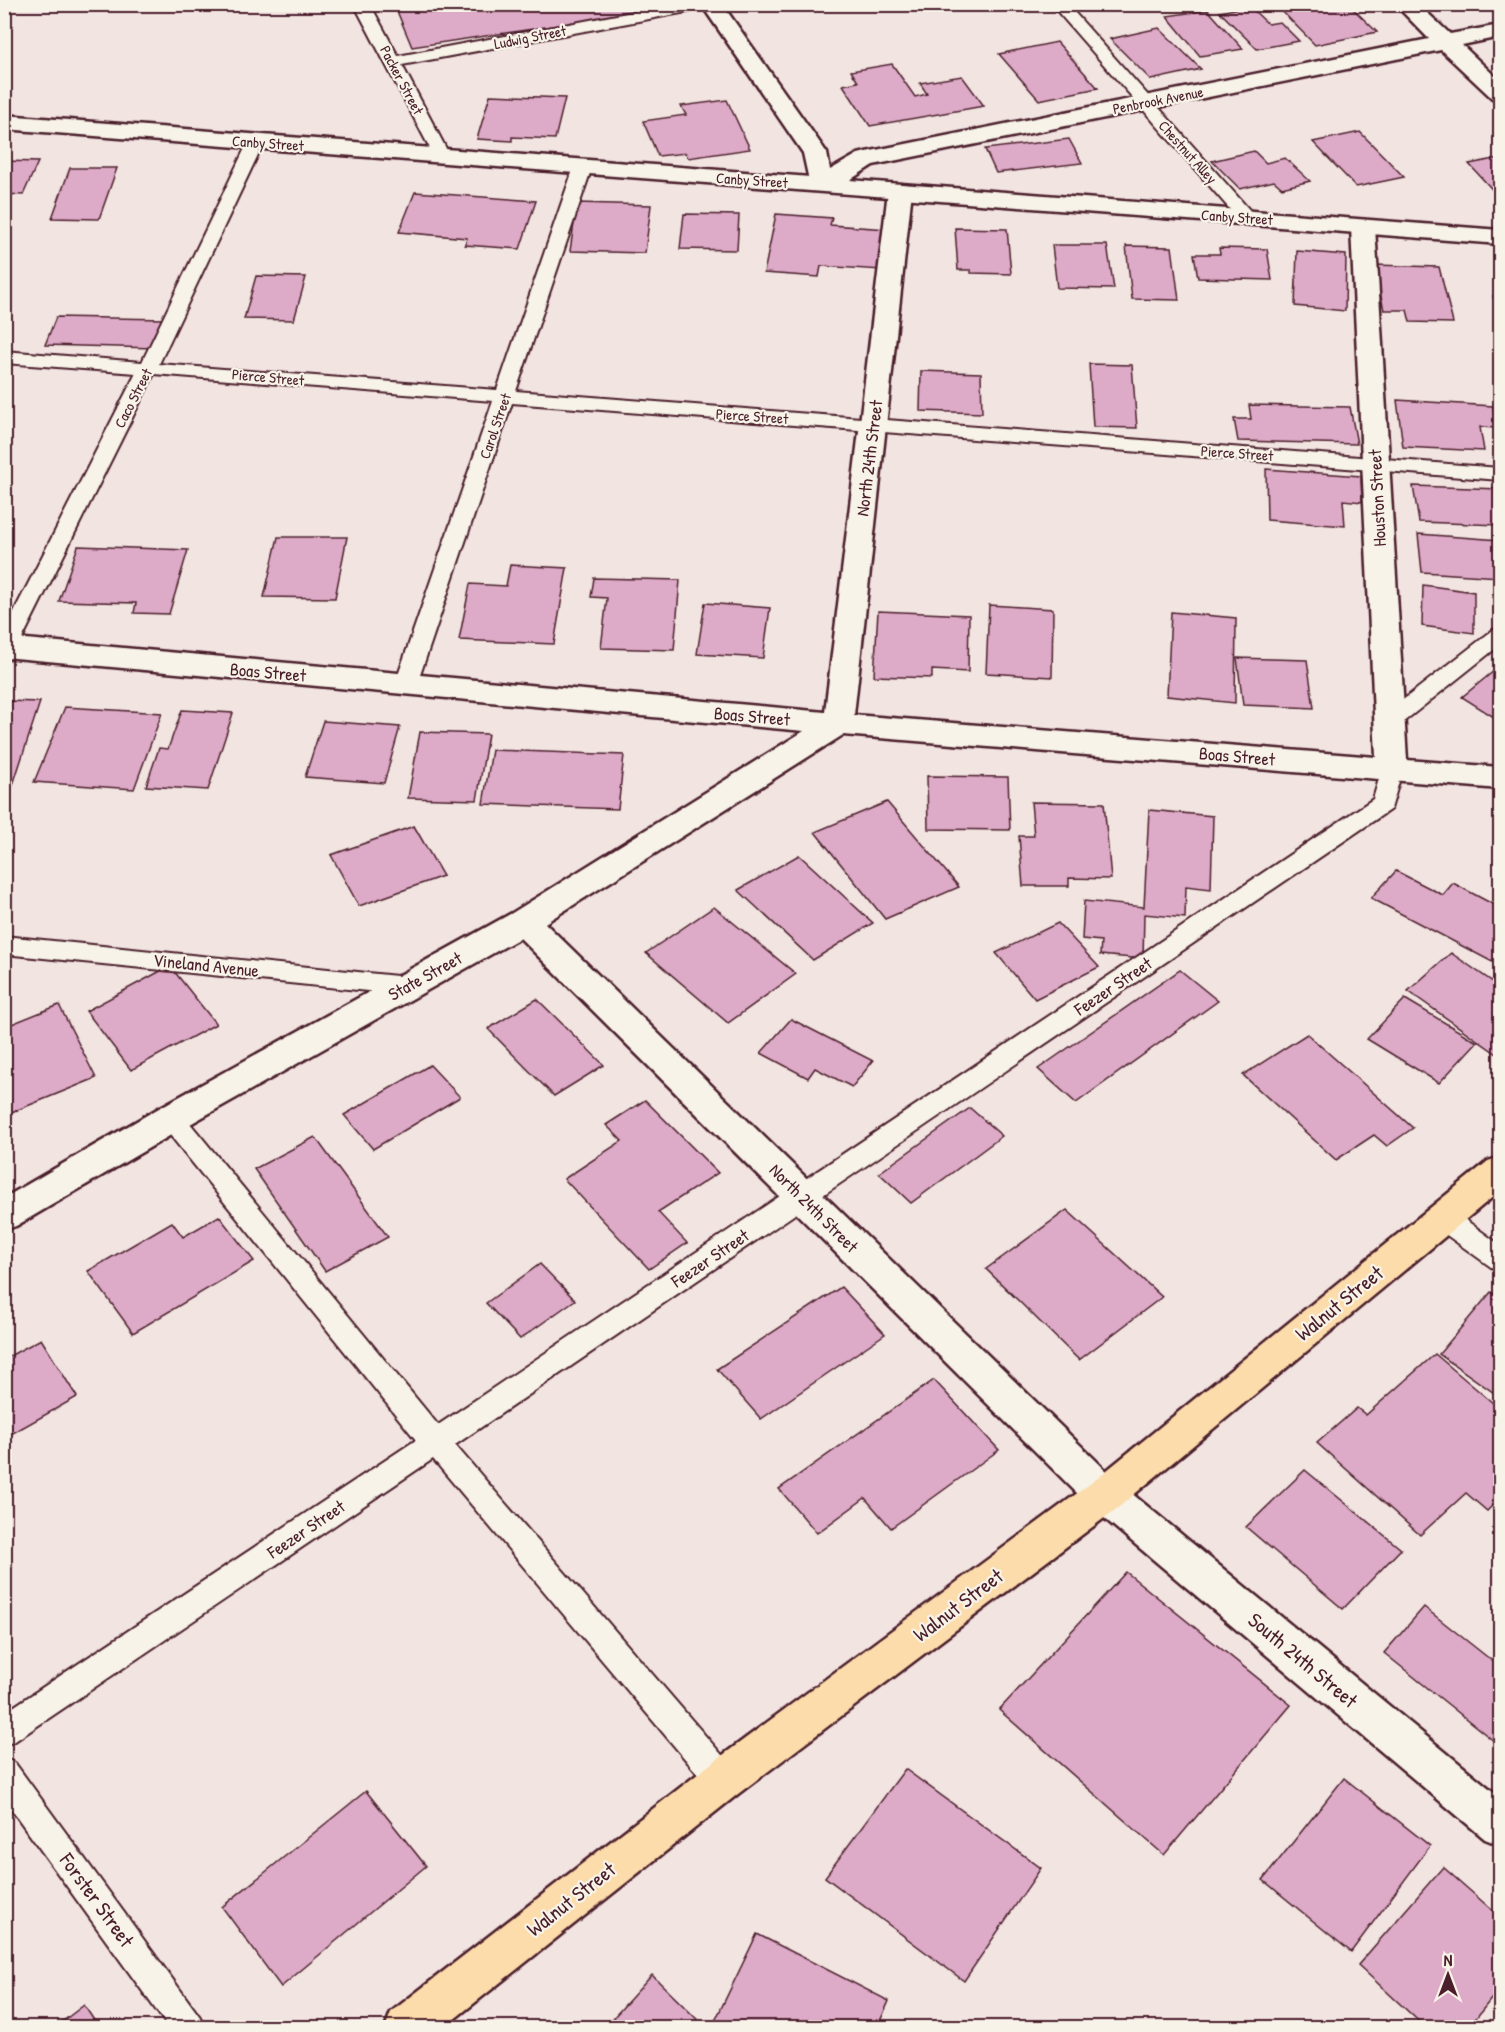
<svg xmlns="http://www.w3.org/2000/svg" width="1505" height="2032" viewBox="0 0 1505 2032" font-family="'Patrick Hand',sans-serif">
	<rect width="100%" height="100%" fill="#f2e4e1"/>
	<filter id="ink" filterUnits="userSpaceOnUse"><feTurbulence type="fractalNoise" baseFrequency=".0167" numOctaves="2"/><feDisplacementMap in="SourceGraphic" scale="12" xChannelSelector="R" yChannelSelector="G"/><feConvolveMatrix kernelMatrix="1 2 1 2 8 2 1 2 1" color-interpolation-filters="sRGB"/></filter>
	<g filter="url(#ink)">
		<g fill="#ddaac7" stroke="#4a1f2b" stroke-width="1.5">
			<path d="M394,4H642L646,12L412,47Z"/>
			<path d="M1275,4H1348L1377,32L1315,45Z"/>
			<path d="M1249,6L1268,24L1280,22L1299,41L1257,49L1220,12Z"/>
			<path d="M1208,10L1243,49L1200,56L1167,16Z"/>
			<path d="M1159,28L1201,69L1151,80L1110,39Z"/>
			<path d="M1057,42L1098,88L1039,100L999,54Z"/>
			<path d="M892,64L915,97L927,94L920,83L962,76L984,106L870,126L843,85L858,82L851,71Z"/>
			<path d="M490,95L565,98L555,139L512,137V141L477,139Z"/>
			<path d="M727,100L750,149L688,158L686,153L658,156L643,121L686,115L681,106Z"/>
			<path d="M1360,132L1404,177L1356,187L1313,142Z"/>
			<path d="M1069,139L1082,163L996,173L985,149Z"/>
			<path d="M1254,151L1266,163L1285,158L1310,181L1282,188L1274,181L1240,189L1212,161Z"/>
			<path d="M1500,158V198L1469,164Z"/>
			<path d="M4,161L38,162L23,195L4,194Z"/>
			<path d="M70,168H117L99,219L52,218Z"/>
			<path d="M415,192L536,201L520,249L465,245L467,238L399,232Z"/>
			<path d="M577,203L651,205L645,253L570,251Z"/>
			<path d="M684,214L739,215L737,250L680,249Z"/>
			<path d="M776,214L832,218L830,225L888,229L882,270L821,266L819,277L764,273Z"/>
			<path d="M955,228L1007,229L1011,274L971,273V270H958Z"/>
			<path d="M1052,245H1107L1114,289L1057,288Z"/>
			<path d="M1126,246L1172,247L1179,300L1132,299Z"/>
			<path d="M1219,248L1267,249L1272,280L1198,278L1194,254H1220Z"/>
			<path d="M1297,251L1346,255L1345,311L1295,306Z"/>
			<path d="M1374,265L1439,267L1453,323L1410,322L1407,310H1384Z"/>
			<path d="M256,276L306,277L294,320L244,319Z"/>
			<path d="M1493,296H1500V320Z"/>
			<path d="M56,317L165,319L155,348L45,345Z"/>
			<path d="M1089,364L1132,365L1137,428L1093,427Z"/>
			<path d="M921,371L981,373L982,413L920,411Z"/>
			<path d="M1397,400L1493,406L1496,428L1480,427L1484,451L1403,447Z"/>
			<path d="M1249,405L1350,407L1357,444L1238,441L1234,419H1251Z"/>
			<path d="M1266,469L1361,476L1362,502L1343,500L1345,526L1267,520Z"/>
			<path d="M1413,486L1500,489V525L1419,522Z"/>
			<path d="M1418,534L1500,540V577L1422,572Z"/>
			<path d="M278,537H347L335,598L264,597Z"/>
			<path d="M78,546L188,550L169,614L134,613L136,603L59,601Z"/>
			<path d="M510,565L567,568L554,644L459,640L470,584L506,586Z"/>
			<path d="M594,578L680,580L674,650L601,648L607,598L591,597Z"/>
			<path d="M1423,585L1474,592V633L1422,626Z"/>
			<path d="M705,603L770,608L763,658L697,654Z"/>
			<path d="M989,605L1053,609L1052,677L986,673Z"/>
			<path d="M878,611L969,615L968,672L932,670V678L874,676Z"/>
			<path d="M1171,612L1236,618L1235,703L1167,696Z"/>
			<path d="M1237,658L1307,660L1314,708L1243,705Z"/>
			<path d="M1500,666V721L1462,697Z"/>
			<path d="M4,701L40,702L12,788H4Z"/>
			<path d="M65,707L162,713L134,789L34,782Z"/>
			<path d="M182,710L233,713L208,790L146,786L159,748L168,749Z"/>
			<path d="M323,721L400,727L384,783L305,777Z"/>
			<path d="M420,732L488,734L477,800L408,798Z"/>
			<path d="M492,750L624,755L618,809L483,804Z"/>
			<path d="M927,776L1008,777L1010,830L928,829Z"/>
			<path d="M887,802L959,887L885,919L815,832Z"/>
			<path d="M1031,802L1104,803L1111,879L1069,878V886H1023L1019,836H1034Z"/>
			<path d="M1149,810L1213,816L1211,889L1186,886L1185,918L1144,914L1143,959L1100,955L1101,941L1082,939L1084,901L1144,907Z"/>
			<path d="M414,826L443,876L359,906L331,855Z"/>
			<path d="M799,855L873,923L813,960L738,890Z"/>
			<path d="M1396,871L1443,895L1453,883L1500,908V966L1371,898Z"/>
			<path d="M714,907L796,974L728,1023L646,953Z"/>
			<path d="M1058,923L1099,967L1035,999L996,953Z"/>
			<path d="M1451,953L1500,987V1051L1497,1054L1408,991Z"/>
			<path d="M170,966L216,1024L131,1070L86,1011Z"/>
			<path d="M1180,970L1218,1001L1076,1103L1038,1069Z"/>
			<path d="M537,999L604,1065L554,1096L488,1029Z"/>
			<path d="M1405,999L1477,1042L1439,1083L1367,1039Z"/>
			<path d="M59,1005L96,1078L10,1113L4,1101V1027Z"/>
			<path d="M791,1019L873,1061L852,1087L815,1068L808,1078L761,1053Z"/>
			<path d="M1307,1034L1413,1128L1387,1146L1374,1135L1336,1160L1243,1075Z"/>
			<path d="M430,1065L460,1097L373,1149L344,1115Z"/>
			<path d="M645,1100L718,1173L658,1212L687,1243L649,1269L564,1179L622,1141L606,1125Z"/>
			<path d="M970,1108L1002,1136L911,1203L879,1173Z"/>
			<path d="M315,1137L388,1237L325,1271L254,1169Z"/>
			<path d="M1067,1210L1162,1297L1079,1360L986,1269Z"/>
			<path d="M219,1216L254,1261L133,1333L88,1271L172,1222L183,1237Z"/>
			<path d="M540,1264L575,1300L520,1339L486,1303Z"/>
			<path d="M841,1287L885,1334L761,1419L717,1369Z"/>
			<path d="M1491,1292L1500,1298V1397L1439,1354Z"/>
			<path d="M41,1339L77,1397L4,1438V1359Z"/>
			<path d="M1435,1354L1500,1409V1498L1487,1511L1466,1493L1420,1535L1317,1443L1357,1408L1366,1415Z"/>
			<path d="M934,1380L999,1450L891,1528L865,1498L817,1533L779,1489Z"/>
			<path d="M1305,1470L1401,1549L1343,1609L1246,1527Z"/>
			<path d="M1126,1572L1291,1705L1164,1855L999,1710Z"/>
			<path d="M1424,1607L1500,1667V1746L1384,1653Z"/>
			<path d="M905,1769L1041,1868L964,1981L825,1877Z"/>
			<path d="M1344,1778L1430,1846L1351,1952L1263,1880Z"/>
			<path d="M366,1791L426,1866L281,1987L222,1907Z"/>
			<path d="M1443,1867L1500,1917V1988L1468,2028H1426L1358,1965Z"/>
			<path d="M757,1934L889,2001L877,2028H727L715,2021Z"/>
			<path d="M652,1975L706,2028H604Z"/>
			<path d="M84,2005L99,2028H54Z"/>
		</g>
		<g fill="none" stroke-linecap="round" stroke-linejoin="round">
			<g stroke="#4a1f2b" stroke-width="4">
				<g id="lane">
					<path d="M354,4H370L398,56L675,4H710L703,9L402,65L450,156L448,160H436L434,156Z"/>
					<path d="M1051,4H1067L1253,214L1256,218L1253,222H1241Z"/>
					<path d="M256,137L264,142L159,364L497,390L574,167L577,163H589L592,167L516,391L1500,468V480L512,403L417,684L414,689L406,691L398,689L395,684L493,401L154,374L15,653L11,658L4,660V631L136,373L4,363V351L142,362L248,142Z"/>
					<path d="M1500,628V645L1397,727L1389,730L1381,727L1378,722L1381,717L1493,630Z"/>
					<path d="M1392,760L1400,762L1403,768L1391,809L455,1445L734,1769L738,1780L734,1791L723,1795L712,1791L433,1459L15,1741L4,1745V1713L416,1440L162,1125L159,1118L162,1111L171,1108L180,1111L438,1425L1373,799L1384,762Z"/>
					<path d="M4,936L407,977L415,980L419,986L415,992L407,995L4,954Z"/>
					<path d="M1443,1207L1452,1210L1500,1245V1270L1491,1267L1434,1226L1430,1218L1434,1210Z"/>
					<path d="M4,1758L15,1763L200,2017L205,2028H169L4,1799Z"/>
				</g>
			</g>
			<g stroke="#4a1f2b" stroke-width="5">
				<g id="street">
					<path d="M701,4H722L827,153L830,170L858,154L866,152L1429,39L1395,4H1418L1450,34L1500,25V37L1462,45L1500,81V100L1492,98L1441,50L873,165C856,175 834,195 814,190L810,185L803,153Z"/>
					<path d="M900,184L908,186L912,191L854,715L1376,757L1351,227L1354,222L1363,220L1372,222L1375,227L1407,760L1500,767V789L843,735L545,923L1119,1483L1500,1797V1845L1485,1839L1091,1507L520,938L183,1128L16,1226L4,1230V1198L159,1108L512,913L804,731L4,657V637L825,712L888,191L892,186Z"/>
				</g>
			</g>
			<g stroke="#4a1f2b" stroke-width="5">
				<path id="secondary" d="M4,115L1500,230V244L4,129Z"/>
			</g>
			<g stroke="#4a1f2b" stroke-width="5">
				<path id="primary" d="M1500,1157V1191L1119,1507L738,1794L443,2028H385L391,2012L708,1766L1091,1483L1488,1161Z"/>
			</g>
			<use href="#lane" fill="#f7f3e8" fill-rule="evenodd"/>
			<use href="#street" fill="#f7f3e8" fill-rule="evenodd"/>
			<use href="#secondary" fill="#f7f3e8" fill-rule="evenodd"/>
			<use href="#primary" fill="#fcdcab" fill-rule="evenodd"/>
		</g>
	</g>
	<g text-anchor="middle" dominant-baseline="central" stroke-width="4.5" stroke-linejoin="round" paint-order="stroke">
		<g font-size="15" fill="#4a1f2b" stroke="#f7f3e8">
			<text transform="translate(530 37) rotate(-11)">Ludwig Street</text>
			<text transform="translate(402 80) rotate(62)">Packer Street</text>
			<text transform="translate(1158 100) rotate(-11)">Penbrook Avenue</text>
			<text transform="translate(268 143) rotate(4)">Canby Street</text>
			<text transform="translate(1188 152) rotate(48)">Chestnut Alley</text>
			<text transform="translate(752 180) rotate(4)">Canby Street</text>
			<text transform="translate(1237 217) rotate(4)">Canby Street</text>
			<text transform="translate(268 377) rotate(5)">Pierce Street</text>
			<text transform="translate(133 398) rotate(-63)">Caco Street</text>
			<text transform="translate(752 416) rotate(4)">Pierce Street</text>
			<text transform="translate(495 426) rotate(-71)">Carol Street</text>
			<text transform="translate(1237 453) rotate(4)">Pierce Street</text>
		</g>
		<g font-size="18" fill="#4a1f2b" stroke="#f7f3e8">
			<text transform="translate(869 458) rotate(-83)">North 24th Street</text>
			<text transform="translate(1377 498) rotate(-93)">Houston Street</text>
			<text transform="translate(268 672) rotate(5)">Boas Street</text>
			<text transform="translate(752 716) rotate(5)">Boas Street</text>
			<text transform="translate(1237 756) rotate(5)">Boas Street</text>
			<text transform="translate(206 965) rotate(6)">Vineland Avenue</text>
			<text transform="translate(425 976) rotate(-29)">State Street</text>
			<text transform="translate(1113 986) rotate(-34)">Feezer Street</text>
			<text transform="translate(814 1208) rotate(45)">North 24th Street</text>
			<text transform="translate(710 1258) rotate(-34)">Feezer Street</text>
			<text transform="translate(306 1529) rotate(-34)">Feezer Street</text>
		</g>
		<g font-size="21" fill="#4a1f2b" stroke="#f7f3e8">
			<text transform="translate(1339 1303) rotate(-39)">Walnut Street</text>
			<text transform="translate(958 1605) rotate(-37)">Walnut Street</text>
			<text transform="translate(1303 1660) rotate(40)">South 24th Street</text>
			<text transform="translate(571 1899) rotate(-38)">Walnut Street</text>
			<text transform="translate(97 1900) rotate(54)">Forster Street</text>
		</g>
	</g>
	<rect width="1505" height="2032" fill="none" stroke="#f7f3e8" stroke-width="24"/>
	<rect x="12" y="12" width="1481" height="2008" fill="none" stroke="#4a1f2b" stroke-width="2" filter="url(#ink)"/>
	<g transform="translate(1448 1975)" stroke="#f7f3e8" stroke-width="4.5" paint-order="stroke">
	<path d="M0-4.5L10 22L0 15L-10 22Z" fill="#4a1f2b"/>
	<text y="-9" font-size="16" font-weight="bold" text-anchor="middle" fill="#4a1f2b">N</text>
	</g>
</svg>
